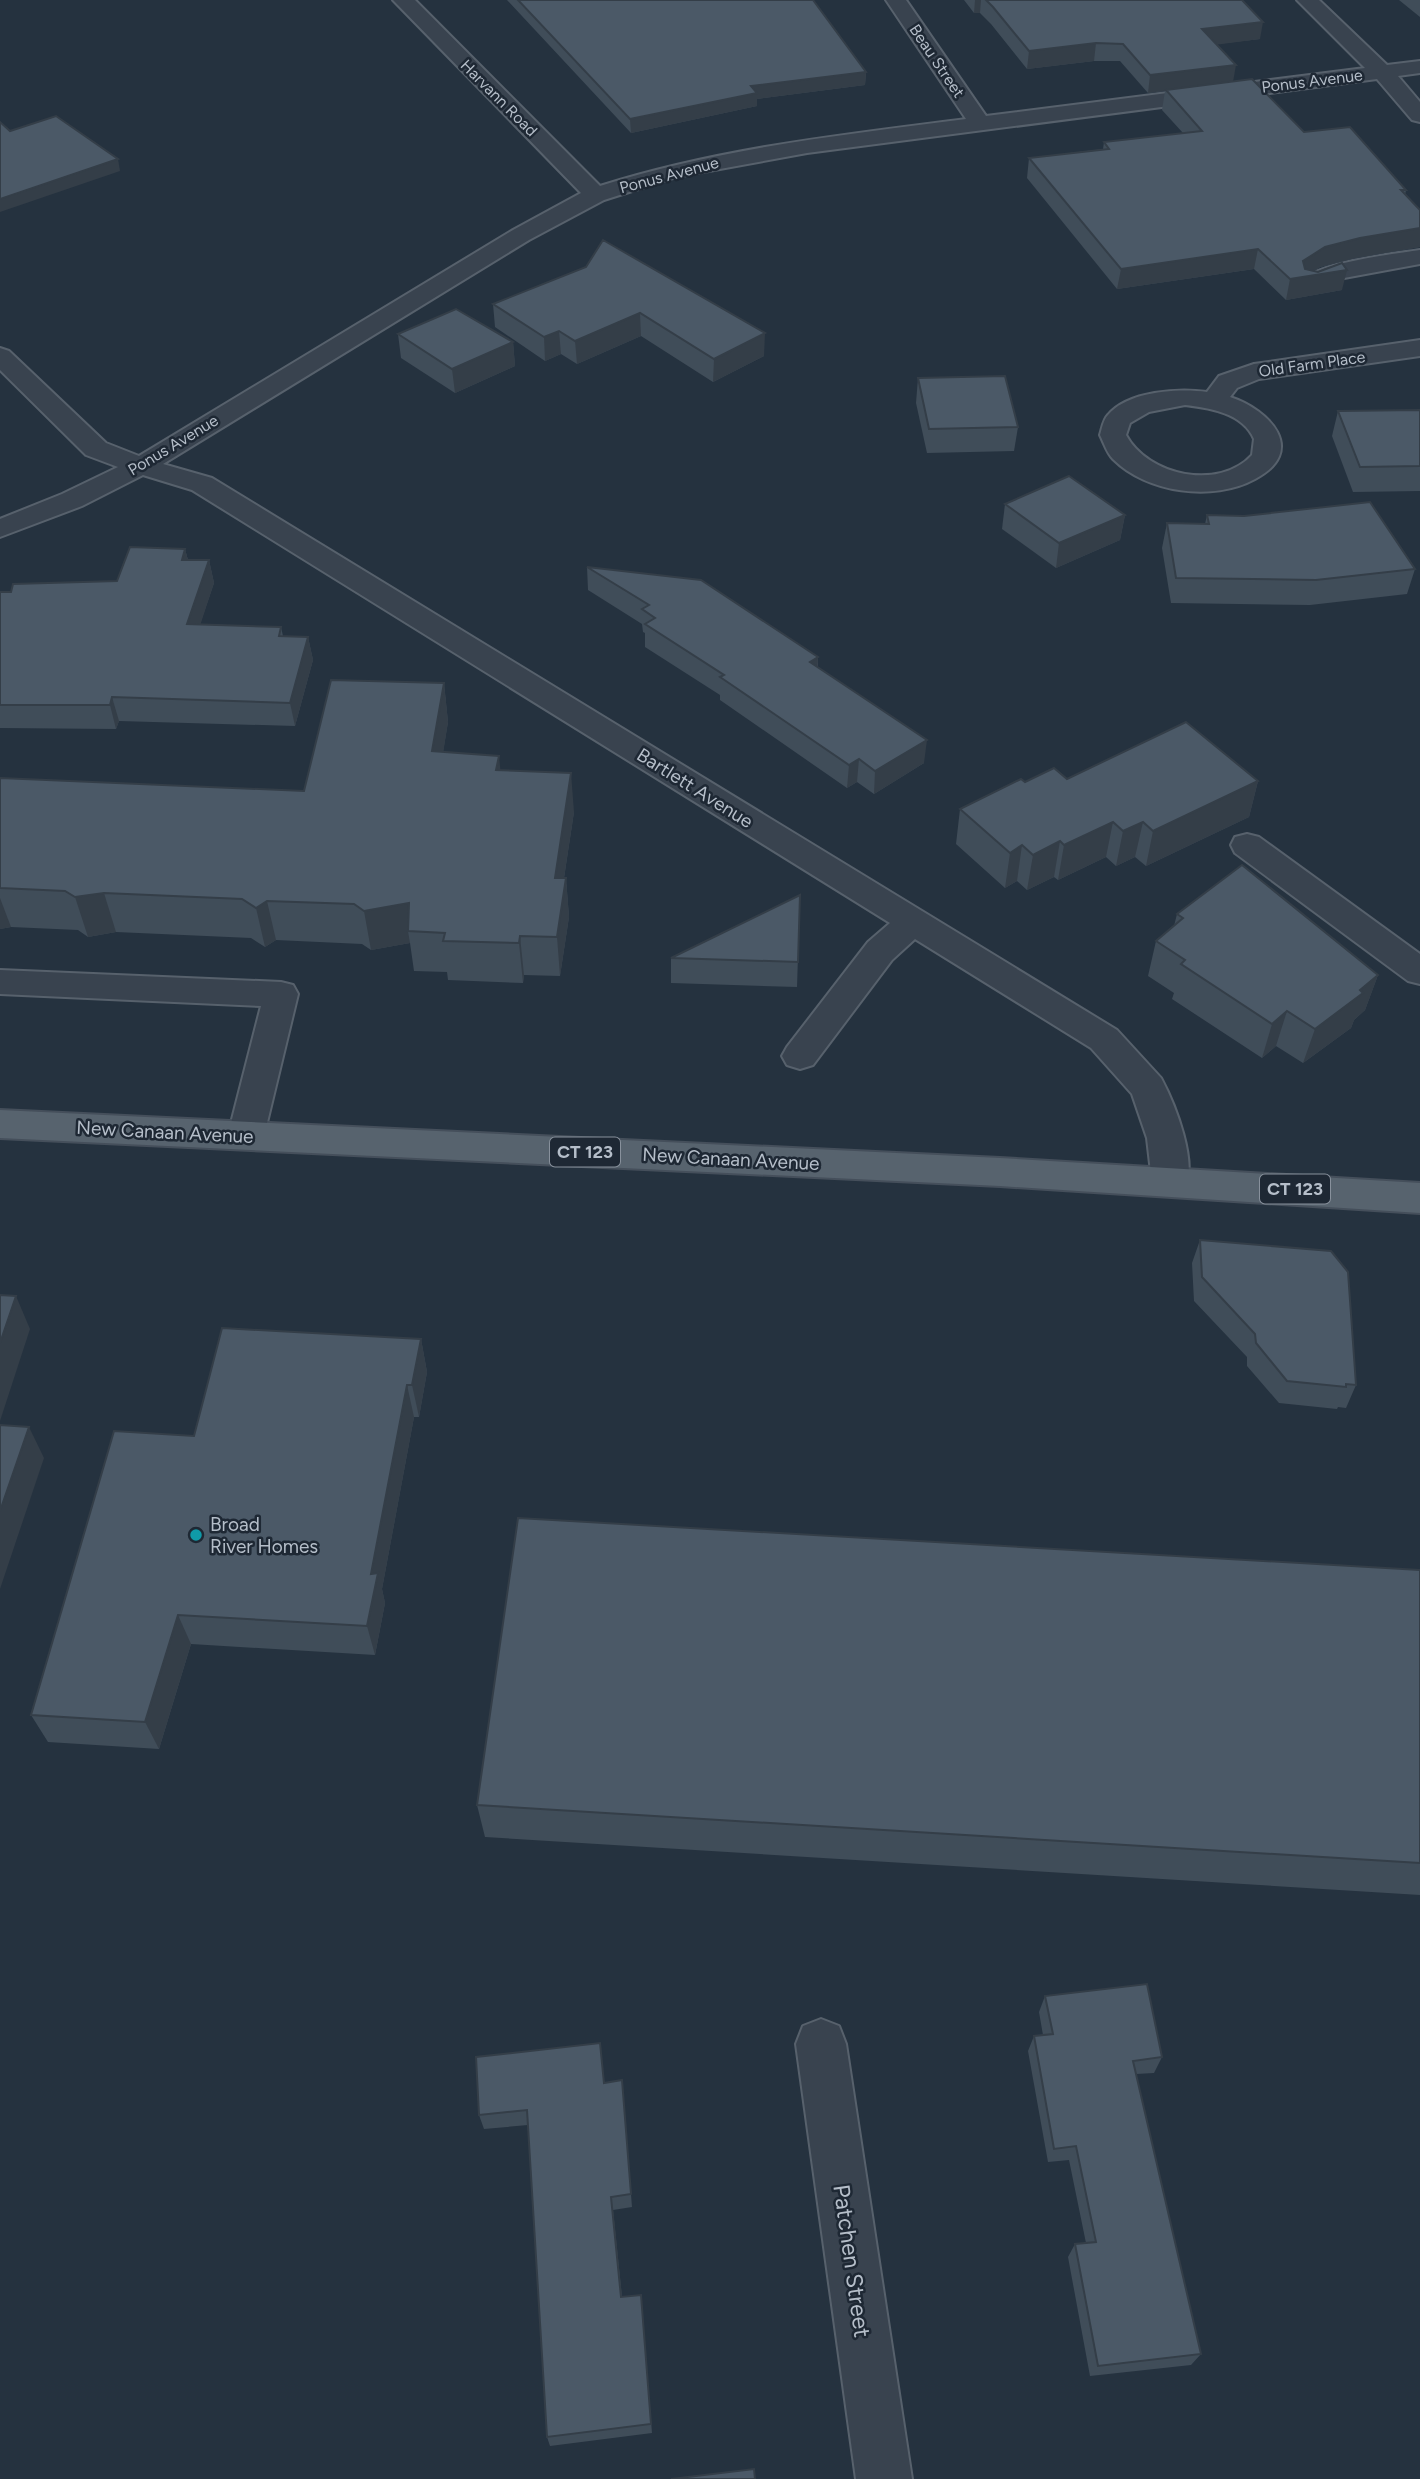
<svg xmlns="http://www.w3.org/2000/svg" width="1420" height="2479" viewBox="0 0 1420 2479" font-family="Figtree,sans-serif">
	<rect width="100%" height="100%" fill="#25323f"/>
	<g fill="none" stroke-linecap="round" stroke-linejoin="round">
		<g stroke="#57616c" stroke-width="4">
			<g id="minor">
				<path d="M393,0H415L600,186C720,148 842,135 966,119L886,0H906L986,116L1365,68L1297,0H1319L1387,65L1420,61V73L1398,76L1420,102V122L1412,120L1377,79L807,153L676,177L604,200L529,240L163,464L212,478L1117,1030L1161,1078C1175,1104 1199,1164 1184,1191L1171,1196L1158,1191L1152,1181L1147,1138L1132,1094L1091,1048L915,939L892,960L813,1065L800,1069L787,1065L782,1056L787,1047L868,942L890,923L192,490L143,475L82,506L0,537V519L62,494L118,467L86,455L0,370V348L9,351L106,443L139,456L513,230L581,193Z"/>
				<path d="M1420,250V264L1344,278L1312,290L1303,288L1300,283C1313,263 1395,254 1420,250Z"/>
				<path d="M1420,340V356L1259,379L1237,388L1230,397C1270,410 1308,451 1255,479C1213,502 1147,493 1113,459C1107,453 1104,443 1100,435C1102,429 1103,420 1108,415C1128,391 1179,388 1207,392L1219,376L1254,364ZM1185,405C1210,408 1243,413 1254,439L1252,455C1219,491 1148,476 1126,435L1130,423L1149,412Z"/>
				<path d="M1247,834L1259,837L1420,954V984L1408,981L1235,853L1231,845L1235,837Z"/>
				<path d="M0,970L281,982L293,985L298,994L264,1135L259,1145L246,1149L233,1145L228,1135L261,1006L0,994Z"/>
				<path d="M821,2019L839,2026L846,2044L912,2479H856L796,2044L803,2026Z"/>
			</g>
		</g>
		<g stroke="#454f5b" stroke-width="4">
			<path id="major" d="M0,1110L1000,1158L1420,1183V1213L1000,1186L0,1138Z"/>
		</g>
		<use href="#minor" fill="#39434f" fill-rule="evenodd"/>
		<use href="#major" fill="#57636e" fill-rule="evenodd"/>
	</g>
	<g fill="#404d59">
		<path d="M507,0H813L866,72L865,85L757,99V106L631,133Z"/>
		<path d="M964,0H1242L1260,39L1217,44L1233,81L1304,132L1406,190L1405,195L1420,210V248V247L1355,258L1320,267L1314,271L1342,290L1286,300L1254,269L1117,289L1027,178L1029,158L1103,149L1104,142L1183,133L1162,110L1165,91L1148,93L1120,61H1094L1027,69L991,24L980,13H974Z"/>
		<path d="M1399,0H1420V17Z"/>
		<path d="M586,267L764,356L713,382L641,336L577,364L561,354L545,361L495,327L493,304Z"/>
		<path d="M398,334L513,342L515,366L455,393L401,358Z"/>
		<path d="M918,378L1018,427L1014,451L927,453L916,403Z"/>
		<path d="M1420,410V491L1353,492L1332,436L1338,411Z"/>
		<path d="M1005,504L1125,515L1120,540L1056,568L1002,529Z"/>
		<path d="M1207,515L1415,569L1407,594L1310,605L1171,603L1162,548L1167,523L1205,524Z"/>
		<path d="M185,549L188,560H209L214,583L200,624L281,627L283,636L308,637L313,660L295,726L119,721L116,729L0,728V592H11L117,581Z"/>
		<path d="M587,567L818,657V667L924,763L874,794L857,782L847,788L720,700V695L645,647V633L643,632L642,624L588,590Z"/>
		<path d="M444,683L448,722L443,752L500,770L574,812L564,878H566L569,917L560,976L524,975L523,983L448,980L447,972L414,971L410,943L371,950L362,944L276,940L265,947L251,938L116,932L88,937L78,930L11,927L0,929V778L304,791Z"/>
		<path d="M1067,779L1258,781L1249,817L1146,866L1135,857L1116,866L1106,857L1058,880L1054,877L1027,890L1017,881L1005,888L956,844L960,809L1025,782Z"/>
		<path d="M800,895L797,987L671,983V958Z"/>
		<path d="M1177,914L1378,975L1365,1010L1354,1020L1351,1028L1303,1063L1276,1046L1262,1058L1172,999L1174,993L1148,976L1156,941L1174,926Z"/>
		<path d="M1200,1240L1356,1385L1346,1408L1338,1407L1337,1409L1279,1403L1247,1366V1357L1194,1301L1192,1263Z"/>
		<path d="M421,1339L427,1372L419,1417H414L382,1589L385,1603L375,1655L191,1644L159,1749L48,1742L31,1715L194,1436Z"/>
		<path d="M1420,1570V1895L485,1837L477,1805Z"/>
		<path d="M1045,1996L1162,2057L1154,2073L1136,2074L1201,2354L1191,2365L1090,2376L1068,2257L1075,2244L1086,2243L1069,2160L1048,2162L1028,2051L1034,2036L1043,2035L1039,2012Z"/>
		<path d="M622,2080L632,2207L613,2210L622,2297L642,2307L652,2433L550,2446L547,2437L528,2125L484,2129L479,2115L605,2083Z"/>
	</g>
	<g fill="#343e48">
		<path d="M975,0H981L980,13H974Z"/>
		<path d="M1263,22L1260,39L1199,47L1202,29Z"/>
		<path d="M1096,43L1094,61L1027,69L1029,51Z"/>
		<path d="M1236,65L1233,82L1148,93L1150,75Z"/>
		<path d="M866,72L865,85L757,99V106L631,133L630,119L751,86Z"/>
		<path d="M118,159L120,171L0,212V199Z"/>
		<path d="M1420,228V247L1355,258L1320,267L1305,277L1347,270L1342,290L1286,300L1290,279L1303,261L1325,247L1360,238Z"/>
		<path d="M1258,249L1254,269L1117,289L1121,269Z"/>
		<path d="M640,313L641,336L577,364L575,341Z"/>
		<path d="M559,331L561,354L545,361L544,337Z"/>
		<path d="M765,333L764,356L713,382L714,359Z"/>
		<path d="M513,342L515,366L455,393L452,369Z"/>
		<path d="M1125,515L1120,540L1056,568L1059,543Z"/>
		<path d="M185,549L191,572L182,560Z"/>
		<path d="M209,560L214,583L193,647L187,624Z"/>
		<path d="M308,637L313,660L295,726L290,703Z"/>
		<path d="M818,657L817,680L810,662Z"/>
		<path d="M444,683L448,722L437,791L432,751Z"/>
		<path d="M112,697L119,721L116,729L110,705Z"/>
		<path d="M927,740L924,763L874,794L875,771Z"/>
		<path d="M499,756L503,796L496,770Z"/>
		<path d="M859,759L857,782L847,788L849,765Z"/>
		<path d="M571,773L574,812L558,917L555,878Z"/>
		<path d="M1258,781L1249,817L1146,866L1153,831Z"/>
		<path d="M1113,822L1106,857L1058,880L1064,845Z"/>
		<path d="M1143,822L1135,857L1116,866L1123,831Z"/>
		<path d="M1060,841L1054,877L1027,890L1033,855Z"/>
		<path d="M1022,845L1017,881L1005,888L1010,853Z"/>
		<path d="M566,878L569,917L560,976L557,937Z"/>
		<path d="M104,893L116,932L88,937L75,897Z"/>
		<path d="M0,898L11,927L0,929Z"/>
		<path d="M267,901L276,940L265,947L256,908Z"/>
		<path d="M409,903L408,931L410,943L371,950L364,911Z"/>
		<path d="M520,936L524,975L523,983L519,943Z"/>
		<path d="M1378,975L1365,1010L1354,1020L1351,1028L1303,1063L1315,1029Z"/>
		<path d="M1287,1011L1276,1046L1262,1058L1272,1024Z"/>
		<path d="M16,1296L30,1329L0,1421V1343Z"/>
		<path d="M421,1339L427,1372L419,1417L412,1385Z"/>
		<path d="M407,1385L414,1417L382,1589L385,1603L375,1655L367,1626L371,1574Z"/>
		<path d="M29,1427L44,1458L0,1589V1511Z"/>
		<path d="M178,1615L191,1644L159,1749L145,1722Z"/>
	</g>
	<g fill="#4b5967" stroke="#343e48" stroke-width="2">
		<path d="M518,0H813L866,72L751,86L757,93L630,119Z"/>
		<path d="M986,0H1242L1263,22L1202,29L1236,65L1150,75L1123,44L1096,43L1029,51L993,7Z"/>
		<path d="M1252,79L1304,132L1350,127L1406,190H1401L1420,210V228L1360,238L1325,247L1303,261L1305,269L1318,272L1342,263L1347,270L1290,279L1258,249L1121,269L1029,158L1109,149L1104,142L1202,131L1166,90Z"/>
		<path d="M56,116L118,159L0,199V122L10,131Z"/>
		<path d="M603,240L765,333L714,359L640,313L575,341L559,331L544,337L493,304L586,267Z"/>
		<path d="M456,309L513,342L452,369L398,334Z"/>
		<path d="M1005,376L1018,427L929,429L918,378Z"/>
		<path d="M1420,410V466L1360,467L1338,411Z"/>
		<path d="M1069,476L1125,515L1059,543L1005,504Z"/>
		<path d="M1370,502L1415,569L1316,580L1176,578L1167,523L1209,524L1207,515L1244,516Z"/>
		<path d="M130,547L185,549L182,560H209L187,624L281,627L279,636L308,637L290,703L112,697L110,705H0V592H11L13,584L117,581Z"/>
		<path d="M587,567L701,580L818,657L810,662L927,740L875,771L859,759L849,765L720,677L724,675L645,624L655,618L642,609L649,605Z"/>
		<path d="M331,680L444,683L432,751L499,756L496,770L571,773L555,878H566L557,937L520,936L519,943L443,941L445,933L408,931L409,903L364,911L354,904L267,901L256,908L242,899L104,893L75,897L65,891L0,888V778L304,791Z"/>
		<path d="M1186,722L1258,781L1153,831L1143,822L1123,831L1113,822L1064,845L1060,841L1033,855L1022,845L1010,853L960,809L1021,779L1025,782L1054,768L1067,779Z"/>
		<path d="M1242,865L1378,975L1360,990L1363,993L1315,1029L1287,1011L1272,1024L1181,964L1185,960L1156,941L1183,918L1177,914Z"/>
		<path d="M800,895L798,962L671,958Z"/>
		<path d="M1200,1240L1331,1251L1348,1272L1356,1385L1346,1384V1387L1287,1381L1256,1343L1255,1334L1202,1277Z"/>
		<path d="M0,1295L16,1296L0,1343Z"/>
		<path d="M222,1328L421,1339L412,1385H407L371,1574L378,1573L367,1626L178,1615L145,1722L31,1715L114,1431L194,1436Z"/>
		<path d="M0,1425L29,1427L0,1511Z"/>
		<path d="M518,1518L1420,1570V1863L477,1805Z"/>
		<path d="M1147,1984L1162,2057L1133,2061L1201,2354L1098,2366L1075,2244L1096,2242L1076,2146L1054,2149L1034,2036L1053,2034L1045,1996Z"/>
		<path d="M600,2043L604,2083L622,2080L631,2194L611,2197L621,2297L641,2295L651,2424L547,2437L527,2110L479,2115L476,2057Z"/>
		<path d="M754,2469L755,2479H671Z"/>
	</g>
	<circle fill="#0f9aa8" stroke="#1e2834" stroke-width="2.5" cx="196" cy="1535" r="7"/>
	<g text-anchor="middle" dominant-baseline="central" stroke-width="5" stroke-linejoin="round" paint-order="stroke">
		<g font-size="16" fill="#b5bec9" stroke="#1e2834">
			<text transform="translate(937 61) rotate(56)">Beau Street</text>
			<text transform="translate(1312 81) rotate(-7)">Ponus Avenue</text>
			<text transform="translate(499 98) rotate(45)">Harvann Road</text>
			<text transform="translate(669 175) rotate(-15)">Ponus Avenue</text>
			<text transform="translate(1312 364) rotate(-8)">Old Farm Place</text>
			<text transform="translate(173 445) rotate(-31)">Ponus Avenue</text>
		</g>
		<g fill="#1e2834" stroke="#88919c" stroke-width="2">
			<rect x="550" y="1137.5" width="70" height="29" rx="5"/>
			<rect x="1260" y="1174.5" width="70" height="29" rx="5"/>
		</g>
		<g font-size="18" font-weight="bold" fill="#b5bec9">
			<text x="585" y="1152">CT 123</text>
			<text x="1295" y="1189">CT 123</text>
		</g>
		<g font-size="19" fill="#b5bec9" stroke="#1e2834">
			<text transform="translate(695 788) rotate(32)">Bartlett Avenue</text>
			<text transform="translate(165 1132) rotate(3)">New Canaan Avenue</text>
			<text transform="translate(731 1159) rotate(3)">New Canaan Avenue</text>
		</g>
		<g font-size="19" fill="#b5bec9" stroke="#1e2834" text-anchor="start">
			<text x="210" y="1524">Broad<tspan x="210" dy="22">River Homes</tspan></text>
		</g>
		<g font-size="23" fill="#b5bec9" stroke="#1e2834">
			<text transform="translate(852 2261) rotate(82)">Patchen Street</text>
		</g>
	</g>
</svg>
